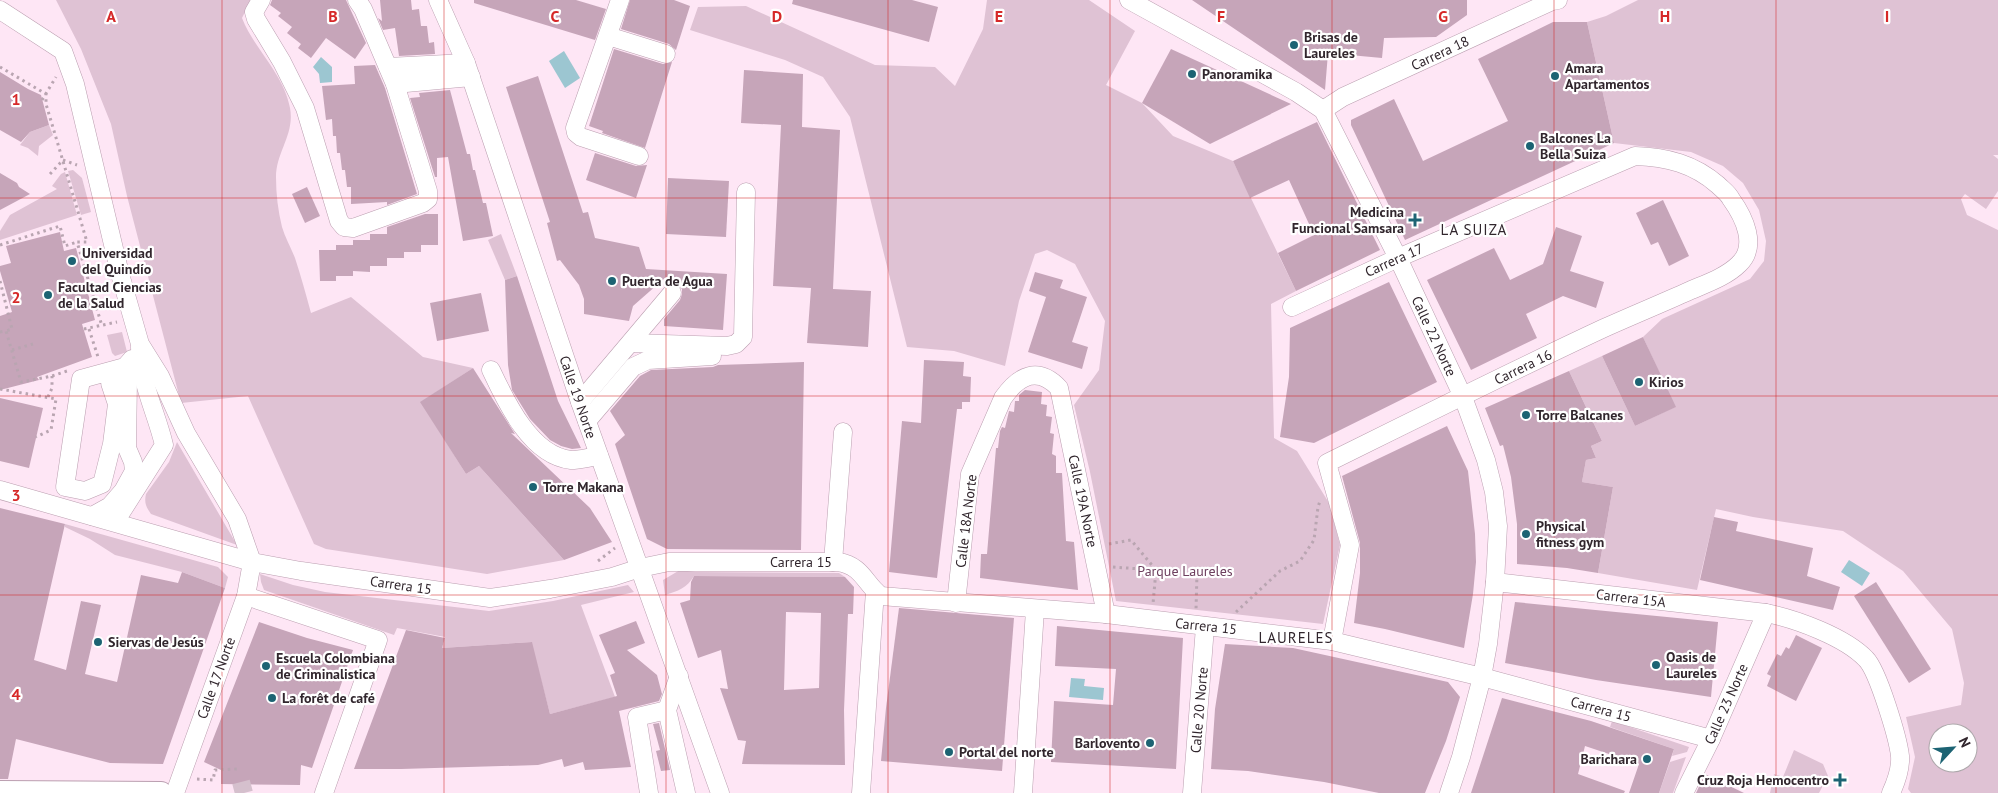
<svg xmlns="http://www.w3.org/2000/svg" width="1998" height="793" viewBox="0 0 1998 793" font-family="'PT Sans',sans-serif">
	<rect width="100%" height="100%" fill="#fee6f5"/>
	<g fill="#dfc2d4" fill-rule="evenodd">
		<path d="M56,0H251L242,18C254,49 284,74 290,108C295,134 276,152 276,177C276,194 278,211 282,227C285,237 291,248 295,258C301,276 306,295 311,313L351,297L423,357L473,368L421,402L466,474L479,466L564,560L487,574L326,549L314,544L248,396L181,403L127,196L111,124L81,49Z"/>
		<path d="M987,0H1089L1135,31L1106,85L1142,103L1173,136L1233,161L1296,291L1271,304L1274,438L1297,451L1310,472L1329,503L1340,545L1323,624L1116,601L1090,472L1074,405L1099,370L1105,321L1075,264L1047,250L1035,254L1019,301L1005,366L954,351L907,347L850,117L823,77L785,60L690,30L698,7L746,6L875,65L935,67L955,86L983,29Z"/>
		<path d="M1638,0H1998V155H1993L1998,159V191L1986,209L1965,194L1961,199L1967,215L1998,230V793H1911L1908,789L1915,757L1906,717L1961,705L1964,683L1952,629L1903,571L1843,531L1753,517L1716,509L1697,590L1598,573L1613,487L1582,482L1586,460L1596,458L1591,446L1602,441L1569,371L1602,356L1635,426L1675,407L1643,337L1662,319L1750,279L1764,261L1766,241L1759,210L1743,183L1723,166L1691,152L1614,143L1587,22L1606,16ZM1938,733H1968V763H1938Z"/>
		<path d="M49,125L53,135L39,146L38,156L28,148L20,145L30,132Z"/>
		<path d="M73,170L82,178L91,212L81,215L68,171Z"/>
		<path d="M65,172L77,215L0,240V231L10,215L57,189L52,186L61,174Z"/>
		<path d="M501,234L517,276L505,280L488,240Z"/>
		<path d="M122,332L127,352L115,356L112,353L107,335Z"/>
		<path d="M177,442L237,545L151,514C146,507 144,503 146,494L169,462Z"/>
		<path d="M65,524L218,567L228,577L225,588L182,572L115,555L90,539L65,527Z"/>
		<path d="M680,570L695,572L839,573L845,577L694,576C687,588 678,591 665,595L663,580Z"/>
		<path d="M260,574L293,585L325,592L489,611L553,601L628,585L634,592L581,605L615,697L550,714L531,642L442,648L445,637L397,628L394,635L264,590L261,582Z"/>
		<path d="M1612,721L1689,747L1687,752L1672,756L1674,749L1610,727Z"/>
		<path d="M1794,750L1823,764L1828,776L1819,793H1770L1774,774L1783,777Z"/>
		<path d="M1686,757L1673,793H1659L1670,762Z"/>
	</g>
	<g fill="#9cc6d1">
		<path d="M564,51L580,78L565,88L549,61Z"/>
		<path d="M321,57L332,67V82L320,83L319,74L313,67Z"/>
		<path d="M1849,560L1870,573L1862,586L1841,572Z"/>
		<path d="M1071,678L1085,679L1084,686L1104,688L1103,700L1069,697Z"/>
	</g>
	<g fill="#c6a5b9" fill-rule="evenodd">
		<path d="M272,0H346L366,43L355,59L326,38L311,58L298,48L301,44L287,33L292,27L278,16L281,13L270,5Z"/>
		<path d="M380,0H411L412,10L419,9L421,26H427L429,43L434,42L435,54L399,56L395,28L383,30L378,18L382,21Z"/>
		<path d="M474,0H576L606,9L595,40L474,3Z"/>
		<path d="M630,0H674L690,6L676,50L669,44L621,29Z"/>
		<path d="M793,0H912L938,7L929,42L792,4Z"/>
		<path d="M1192,0H1467V15L1436,37L1384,38L1382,58L1328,53L1325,90Z"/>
		<path d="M1553,22H1587L1614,143L1405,240L1351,125V120L1394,99L1423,161L1508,121L1478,59Z"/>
		<path d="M614,49L663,64L672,62L645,148L602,133L603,131L589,126Z"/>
		<path d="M1171,49L1291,104L1210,144L1142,103Z"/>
		<path d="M375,65L385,88L417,194L387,205V202L351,204V187H347L345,170H342L340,153H337L336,136H333L332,119L326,120L322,86L355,84L354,66Z"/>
		<path d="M744,70L803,74L802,127L840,130L833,289L871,291L868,347L807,343L811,288L773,286L781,125L741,123Z"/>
		<path d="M0,72L28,89L41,95L49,125L30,132L21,142L0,130Z"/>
		<path d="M538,76L583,213L588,212L595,238L639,247L646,269L727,274L723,330L664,326V319L680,300L682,294V289L678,285L673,283L666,285V277L633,306L629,321L584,314V299L579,285L560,260L557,261L547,223L550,222L506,87Z"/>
		<path d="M450,90L467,154H470L473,170H475L483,203H486L493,236L463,241L448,157L437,158V177H435L410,98L420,97L419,93Z"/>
		<path d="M1317,122L1380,250L1296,291L1278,253L1314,235L1289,180L1250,198L1233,161Z"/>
		<path d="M595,153L636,166L647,165L636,198L586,180Z"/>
		<path d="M0,173L17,183L19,187L30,194L0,210Z"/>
		<path d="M668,178L729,181L726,237L666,234Z"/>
		<path d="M307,187L320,216L305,223L292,194Z"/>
		<path d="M1663,200L1689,256L1669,266L1658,242L1651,245L1636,213Z"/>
		<path d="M425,214H438V245H421V252H404V258H387V266H370V272L353,271V276H336V281H320L319,250H336V245H353V240H370V234H387V227Z"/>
		<path d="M1556,227L1582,236L1570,271L1604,282L1596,308L1563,296L1526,314L1537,338L1471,370L1427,280L1494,248L1510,280L1543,264Z"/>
		<path d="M60,232L64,251L76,248L95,320L82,324L92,357L37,377L39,380L0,390V316L12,312L0,271V266L11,263L6,246Z"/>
		<path d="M1035,272L1063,280L1060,288L1087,297L1072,342L1088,347L1082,369L1028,352L1046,297L1029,291Z"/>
		<path d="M517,276L558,401L581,448L572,449L561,446L550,440L530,419L512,390L508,365L505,280Z"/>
		<path d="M1389,282L1437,382L1314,443L1280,437L1289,377L1290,328Z"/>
		<path d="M481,293L489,331L437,341L430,303Z"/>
		<path d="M1643,337L1676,407L1635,426L1602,356Z"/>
		<path d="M924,360L964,362L963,376L971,377L970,402H962V409H957L937,578L889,572L902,421L921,423Z"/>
		<path d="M804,362L801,550L667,549L647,539L615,444L625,435L610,411L640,376L651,370L713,367L718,365Z"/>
		<path d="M473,368L515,434L511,433L590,508L612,542L564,560L479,466L466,474L420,402Z"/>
		<path d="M1569,371L1602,441L1591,446L1596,458L1586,460L1582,482L1613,487L1598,573L1567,568L1517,564V524L1511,477L1503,445L1500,446L1485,408Z"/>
		<path d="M1025,390L1042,392L1041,404L1047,405L1046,416L1052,417L1050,433L1054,434L1052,454L1056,456V473H1062L1066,541L1074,542L1078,590L980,578L981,554H987L996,448H998L1000,431L1002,427L1005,428L1009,411L1014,412L1015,401H1019V395Z"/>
		<path d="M0,398L43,408L29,468L0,461Z"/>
		<path d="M1447,426L1468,471L1475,534L1476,562L1473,594L1464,648L1385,629L1354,623L1360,573V543L1342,476Z"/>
		<path d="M0,508L65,524L34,660L66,670L81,601L101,605L85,674L117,682L141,575L178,583L182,572L225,588L163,764L110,763L16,739L8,779H0Z"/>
		<path d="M1714,517L1738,522L1736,531L1813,548L1807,576L1840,587L1833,610L1700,580Z"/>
		<path d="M694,576L845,577L854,587L853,614H848L844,710L845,765L742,764L746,741L738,740L720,688L728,689L721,650L698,658L680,603L690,600L691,582ZM786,612L821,613L819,688L784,690Z"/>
		<path d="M1876,582L1931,669L1909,683L1854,596Z"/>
		<path d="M1515,602L1718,622L1711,697L1596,680L1505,663Z"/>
		<path d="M899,608L1014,618L1002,771L881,761L886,708Z"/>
		<path d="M636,621L645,643L627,650L657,675L662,694L659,701L619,711L631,767L585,770L583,762L564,767L562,759L538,765L401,769H354L406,630L445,638L442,648L532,642L550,714L617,696L610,675L615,673L599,635Z"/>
		<path d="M259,622L307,638L353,650L312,768L301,765L300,785L221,784V770L204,762Z"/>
		<path d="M1057,626L1183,638L1176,769L1051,762L1054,701L1113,705L1116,669L1055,666Z"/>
		<path d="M1796,635L1822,648L1796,701L1767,686L1771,676L1767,674L1777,654L1781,656L1786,647L1789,649Z"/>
		<path d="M1225,644L1293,648L1448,682L1460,697L1446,741L1425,793H1379L1324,782L1248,771L1211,769L1215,709Z"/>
		<path d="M1502,698L1591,721L1674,749L1659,793H1629L1639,764L1585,746L1578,774L1625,791L1624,793H1471Z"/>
		<path d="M659,723L670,770L661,771L656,751L660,750L653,724Z"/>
		<path d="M1705,774L1744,793H1696Z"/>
	</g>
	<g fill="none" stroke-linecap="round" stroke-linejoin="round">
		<path stroke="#d5c0cd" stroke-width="18" stroke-dasharray="18 9" stroke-linecap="butt" d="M241,782L244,793"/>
		<g stroke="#bb9fb0" stroke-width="19">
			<g id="minor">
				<path d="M261,0L254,12L256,19L282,62L305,108L339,221L344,227L353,228L423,203L428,199V191L395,84L363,9L357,0"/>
				<path d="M438,0L466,63L580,402L720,793"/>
				<path d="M620,0L575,128L576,133L581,137L639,156"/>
				<path d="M1129,0L1296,92L1323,110L1398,258L1463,397L1486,460L1494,492L1498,526L1495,582L1488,644L1482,677L1461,757L1449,793"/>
				<path d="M0,10L63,51L75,84L120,274L140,344L160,376L186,433L237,519L252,562L246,596L175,793"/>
				<path d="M608,36L666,54"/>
				<path d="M388,67L466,63"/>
				<path d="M395,84L471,77"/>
				<path d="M1323,110L1343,97L1552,1L1558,0"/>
				<path d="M1292,307L1398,258L1635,156C1667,157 1694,164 1718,185C1723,190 1728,193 1731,199C1744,217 1758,246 1739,264C1726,277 1705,284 1689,291C1660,304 1631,316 1602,329C1510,372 1418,418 1327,463L1350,545L1332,641"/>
				<path d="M631,343L727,346L736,344L743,337L746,192"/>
				<path d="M125,367L81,379L65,487L85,491L102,484L112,444L117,404L110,383L123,379L125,367L132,359L135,360"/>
				<path d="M491,370C506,402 531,456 571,460C580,460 590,457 599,456"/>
				<path d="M580,402L672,293"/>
				<path d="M587,421L633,367L648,360L712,356"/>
				<path d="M0,490L252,562L301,571L490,598L550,589L612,577L640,568L669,562H838C863,566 864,583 881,596L1106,614L1332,641L1482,677L1711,739"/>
				<path d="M92,516L110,506L123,491L134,471L133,462L127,448L128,379L132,369"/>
				<path d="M115,522L164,445C156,411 140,383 140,347"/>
				<path d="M833,562L843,432"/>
				<path d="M1495,582L1766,613C1796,619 1845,637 1866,659C1878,671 1898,738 1900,756C1901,769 1896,782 1891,793"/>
				<path d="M246,596L378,640L324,793"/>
				<path d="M956,603L970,474L1003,398C1019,375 1038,366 1059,388L1106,614"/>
				<path d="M679,676L667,710L686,793"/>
				<path d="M649,793L637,717L667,710"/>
				<path d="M861,793L875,591"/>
				<path d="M1023,793L1035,610"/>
				<path d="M1192,793L1205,627"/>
				<path d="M1684,793L1711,739L1766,613"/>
			</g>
		</g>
		<g stroke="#bb9fb0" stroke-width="24">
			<path id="major" d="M0,792L161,793"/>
		</g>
		<g stroke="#b9a5b1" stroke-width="3" stroke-dasharray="2.5 4" stroke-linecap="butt">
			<path d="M0,67L46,94V104L87,242H77L102,326"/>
			<path d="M42,100L56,77"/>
			<path d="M63,160L77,165"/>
			<path d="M50,174L63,160"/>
			<path d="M0,245L60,226L65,246L77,242"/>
			<path d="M0,281L12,329L6,331"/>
			<path d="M84,329L117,322"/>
			<path d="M89,329L98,357"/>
			<path d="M0,332L6,331L21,382L52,376L67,371"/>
			<path d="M12,350L33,344"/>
			<path d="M0,389L56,399L51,430L36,437"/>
			<path d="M48,397L52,388V376"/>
			<path d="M1109,544L1131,540L1156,570L1153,604"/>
			<path d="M598,561L615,548"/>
			<path d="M1113,567L1197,573L1196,610"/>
			<path d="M1236,612L1280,571L1300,561L1314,540L1318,507L1320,501"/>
			<path d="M197,779L213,780L215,770L237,769L239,772"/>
		</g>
		<use href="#minor" stroke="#fff" stroke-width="18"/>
		<use href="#major" stroke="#fff" stroke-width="22"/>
	</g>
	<path fill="none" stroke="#d62828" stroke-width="1" stroke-opacity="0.55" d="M222,0V793M444,0V793M666,0V793M888,0V793M1110,0V793M1332,0V793M1554,0V793M1776,0V793M0,198H1998M0,396H1998M0,595H1998"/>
	<g fill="#1c6373" stroke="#fff" stroke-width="2">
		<circle cx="1294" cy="45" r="5"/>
		<circle cx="1192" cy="74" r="5"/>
		<circle cx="1555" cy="76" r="5"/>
		<circle cx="1530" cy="146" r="5"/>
		<path d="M1412.5 212.5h5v5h5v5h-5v5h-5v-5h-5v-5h5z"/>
		<circle cx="72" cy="261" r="5"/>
		<circle cx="612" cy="281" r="5"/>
		<circle cx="48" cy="295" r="5"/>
		<circle cx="1639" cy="382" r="5"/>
		<circle cx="1526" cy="415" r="5"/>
		<circle cx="533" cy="487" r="5"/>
		<circle cx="1526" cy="534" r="5"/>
		<circle cx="98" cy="642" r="5"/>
		<circle cx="1656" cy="665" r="5"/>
		<circle cx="266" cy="666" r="5"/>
		<circle cx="272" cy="698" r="5"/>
		<circle cx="1150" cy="743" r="5"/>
		<circle cx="949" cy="752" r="5"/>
		<circle cx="1647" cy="759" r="5"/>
		<path d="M1837.5 772.5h5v5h5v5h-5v5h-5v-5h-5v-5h5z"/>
	</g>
	<g text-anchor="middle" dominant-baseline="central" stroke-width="4.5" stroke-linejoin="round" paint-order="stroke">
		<g font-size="14" font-weight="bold" fill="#31262d" stroke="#fff" text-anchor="start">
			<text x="1304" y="37">Brisas de<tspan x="1304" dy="16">Laureles</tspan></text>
			<text x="1565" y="68">Amara<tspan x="1565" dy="16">Apartamentos</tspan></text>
			<text x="1202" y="74">Panoramika</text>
			<text x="1540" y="138">Balcones La<tspan x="1540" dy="16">Bella Suiza</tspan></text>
			<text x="1404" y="212" text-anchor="end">Medicina<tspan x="1404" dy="16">Funcional Samsara</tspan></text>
			<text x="82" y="253">Universidad<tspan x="82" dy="16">del Quindío</tspan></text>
			<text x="622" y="281">Puerta de Agua</text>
			<text x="58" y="287">Facultad Ciencias<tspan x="58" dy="16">de la Salud</tspan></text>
			<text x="1649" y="382">Kirios</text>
			<text x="1536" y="415">Torre Balcanes</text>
			<text x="543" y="487">Torre Makana</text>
			<text x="1536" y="526">Physical<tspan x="1536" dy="16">fitness gym</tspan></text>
			<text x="108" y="642">Siervas de Jesús</text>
			<text x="1666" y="657">Oasis de<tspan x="1666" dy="16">Laureles</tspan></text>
			<text x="276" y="658">Escuela Colombiana<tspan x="276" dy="16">de Criminalistica</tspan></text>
			<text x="282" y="698">La forêt de café</text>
			<text x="1140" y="743" text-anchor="end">Barlovento</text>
			<text x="959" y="752">Portal del norte</text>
			<text x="1637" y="759" text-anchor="end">Barichara</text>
			<text x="1829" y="780" text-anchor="end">Cruz Roja Hemocentro</text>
		</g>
		<g font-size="14" fill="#31262d" stroke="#fff">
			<text transform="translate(1440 53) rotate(-25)">Carrera 18</text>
			<text transform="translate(1394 260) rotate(-24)">Carrera 17</text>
			<text transform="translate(1434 336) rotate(65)">Calle 22 Norte</text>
			<text transform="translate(1523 367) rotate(-26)">Carrera 16</text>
			<text transform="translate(578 397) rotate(71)">Calle 19 Norte</text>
			<text transform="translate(1083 501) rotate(78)">Calle 19A Norte</text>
			<text transform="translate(966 521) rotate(-83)">Calle 18A Norte</text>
			<text x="801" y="562">Carrera 15</text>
			<text transform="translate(401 585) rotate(8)">Carrera 15</text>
			<text transform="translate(1631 598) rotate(7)">Carrera 15A</text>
			<text transform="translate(1206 626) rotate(6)">Carrera 15</text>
			<text transform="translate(216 678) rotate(-70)">Calle 17 Norte</text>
			<text transform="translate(1726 704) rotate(-66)">Calle 23 Norte</text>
			<text transform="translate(1601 709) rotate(15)">Carrera 15</text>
			<text transform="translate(1199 710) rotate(-85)">Calle 20 Norte</text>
		</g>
		<g font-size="14" fill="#6e405f" stroke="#fff">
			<text x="1185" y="571">Parque Laureles</text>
		</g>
		<g font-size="15" letter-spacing="1" fill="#31262d" stroke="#fff">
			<text x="1474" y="229">LA SUIZA</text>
			<text x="1296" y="637">LAURELES</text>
		</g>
	</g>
	<g font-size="16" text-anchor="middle" font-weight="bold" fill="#d62828" stroke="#fff" stroke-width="4.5" stroke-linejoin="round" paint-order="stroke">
		<text x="111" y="22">A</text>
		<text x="333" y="22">B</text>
		<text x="555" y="22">C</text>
		<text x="777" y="22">D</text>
		<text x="999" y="22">E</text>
		<text x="1221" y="22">F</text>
		<text x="1443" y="22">G</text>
		<text x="1665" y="22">H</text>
		<text x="1887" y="22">I</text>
		<text x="16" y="105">1</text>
		<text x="16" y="303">2</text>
		<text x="16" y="501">3</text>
		<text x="16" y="700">4</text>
	</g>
	<g transform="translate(1953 748) rotate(64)"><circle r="24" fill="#ffffff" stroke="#ada8ab"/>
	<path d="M0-4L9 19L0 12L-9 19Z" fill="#1c6373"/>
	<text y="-8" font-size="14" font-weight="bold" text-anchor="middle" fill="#31262d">N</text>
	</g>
</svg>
